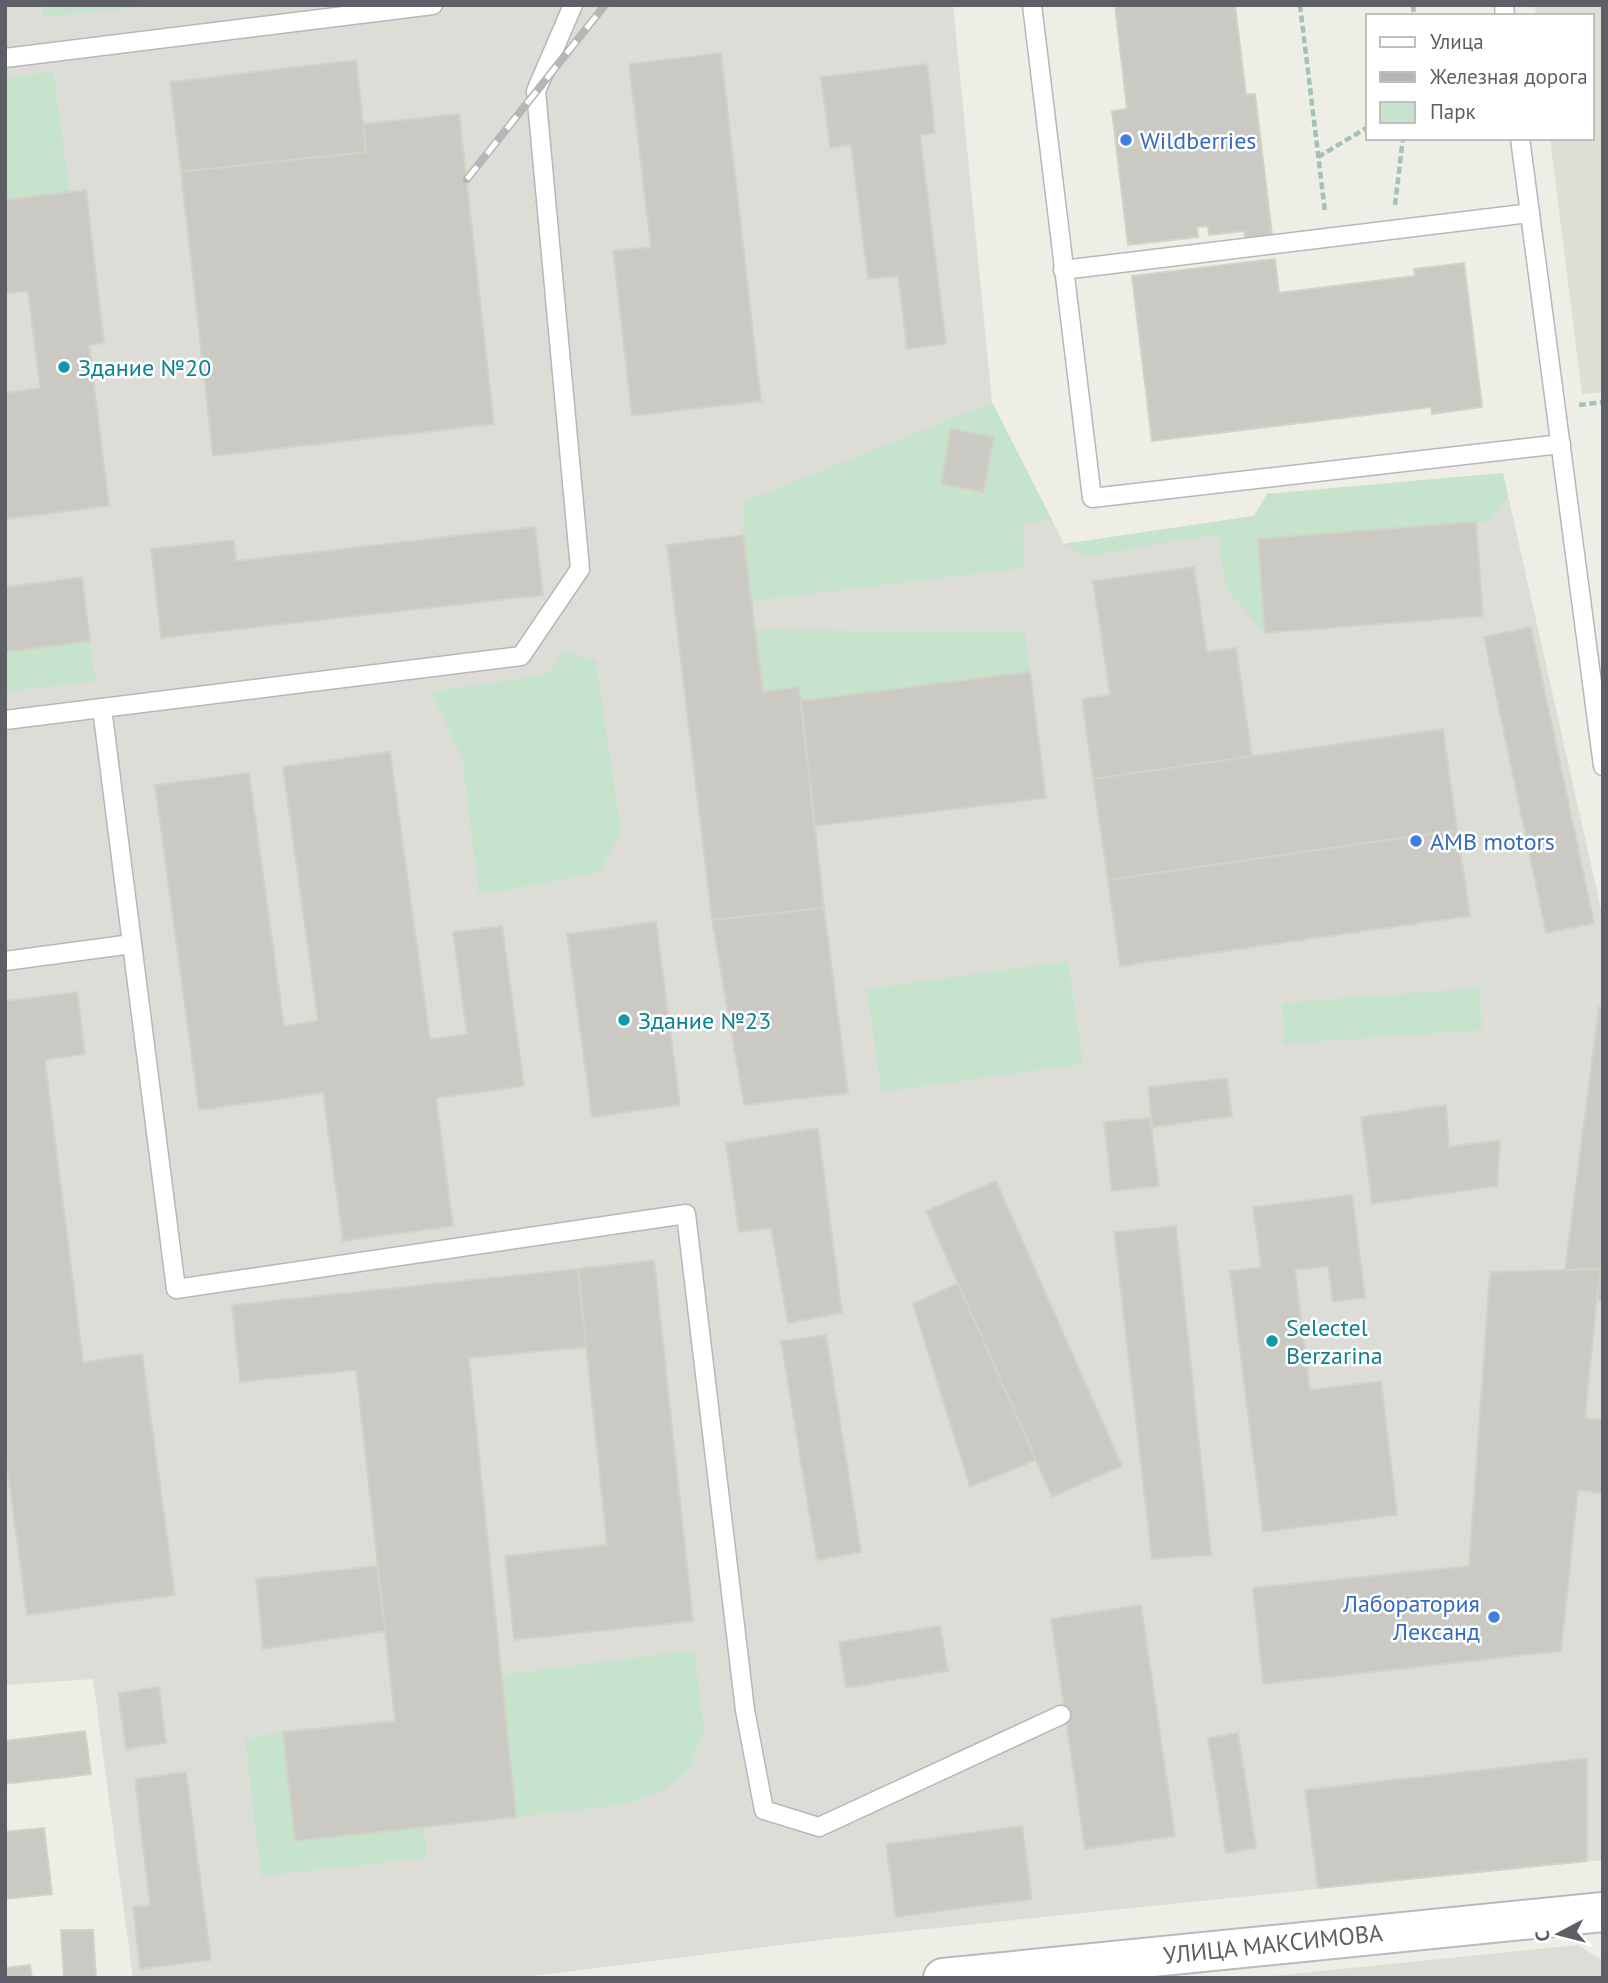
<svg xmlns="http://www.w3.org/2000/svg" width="1608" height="1983" viewBox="0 0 1608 1983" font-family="'PT Sans',sans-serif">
	<rect width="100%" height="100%" fill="#eeeee6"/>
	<g fill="#ddddd8">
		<path d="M5,5H953L992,402L1064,544L1254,516L1267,494L1503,473L1603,918V1860L838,1938L516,1978H133L93,1679L5,1685Z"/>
		<path d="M1578,1945L1603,1961V1978H1253Z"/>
	</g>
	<path fill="#deded5" d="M1535,5H1603V392L1582,394L1550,138H1592V16H1536Z"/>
	<g fill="#c6e3ce">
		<path d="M42,5H162L43,17Z"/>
		<path d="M53,71L70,192L5,200V78Z"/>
		<path d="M992,402L1052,520L1023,523L1025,568L752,601L743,535L745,501Z"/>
		<path d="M1503,473L1508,497L1490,521L1258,539L1265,633L1226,589L1218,534L1086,557L1064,544L1254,516L1267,494Z"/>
		<path d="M755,630L1025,632L1030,672L801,701L799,687L763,692Z"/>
		<path d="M90,641L96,681L5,692V652Z"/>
		<path d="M564,652L596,661L621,831L600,872L479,895L462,757L431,692L546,675Z"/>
		<path d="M1068,961L1083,1064L881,1092L867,989Z"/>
		<path d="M1479,988L1482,1030L1284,1044L1282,1003Z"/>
		<path d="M694,1650L704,1729L689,1770L664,1789L627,1804L516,1817L501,1675Z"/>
		<path d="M283,1732L296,1840L424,1827L427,1858L261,1876L245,1739Z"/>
	</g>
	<g fill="#cac9c3" stroke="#d2d2c5" stroke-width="2">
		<path d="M1115,5H1235L1246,95L1255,94L1272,235L1245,238L1244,231L1209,235L1208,226L1197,227L1198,237L1128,245L1112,111L1127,109Z"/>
		<path d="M721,53L761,401L632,416L613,251L651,247L629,64Z"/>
		<path d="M356,60L366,152L181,172L170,82Z"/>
		<path d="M927,64L935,133L920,135L946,344L907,349L898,276L868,279L851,145L830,148L821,77Z"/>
		<path d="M459,114L494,424L213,456L181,172L366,152L363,124Z"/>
		<path d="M86,190L104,343L89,345L109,506L5,519V393L40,388L28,291L5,293V200Z"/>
		<path d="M1275,259L1279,293L1415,276L1414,269L1464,263L1482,407L1432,414L1431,407L1152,441L1132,276Z"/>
		<path d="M951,429L994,437L983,492L941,484Z"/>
		<path d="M1476,522L1483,616L1265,633L1258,539Z"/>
		<path d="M535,527L543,595L161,638L151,549L234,540L236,561Z"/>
		<path d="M743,535L763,692L799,687L824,908L712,920L667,545Z"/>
		<path d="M1194,567L1207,652L1236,648L1252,756L1093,779L1082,699L1110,695L1093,581Z"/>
		<path d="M82,577L90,641L5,652V587Z"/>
		<path d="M1531,627L1594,923L1546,933L1484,637Z"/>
		<path d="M1030,672L1046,798L815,826L801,701Z"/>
		<path d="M1443,729L1457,830L1108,880L1093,779Z"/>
		<path d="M390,752L430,1039L467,1034L453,932L502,926L524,1086L436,1098L453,1226L343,1241L323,1093L199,1110L155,785L249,773L284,1026L318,1021L283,767Z"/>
		<path d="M1457,830L1470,916L1120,966L1108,880Z"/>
		<path d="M824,908L848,1093L744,1105L712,920Z"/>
		<path d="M656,922L680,1105L592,1117L567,934Z"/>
		<path d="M77,992L85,1054L45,1060L83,1362L142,1354L175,1595L27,1615L5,1451V1001Z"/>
		<path d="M1599,1007H1603V1301L1597,1300L1600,1269L1565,1270Z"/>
		<path d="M1227,1078L1232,1116L1153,1127L1148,1087Z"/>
		<path d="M1446,1105L1449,1147L1500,1140L1497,1186L1372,1204L1361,1117Z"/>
		<path d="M1150,1118L1159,1186L1112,1191L1104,1122Z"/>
		<path d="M818,1128L842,1313L788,1323L771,1228L739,1232L726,1143Z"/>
		<path d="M996,1181L1122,1466L1052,1497L926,1211Z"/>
		<path d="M1352,1195L1365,1298L1333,1302L1328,1266L1295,1270L1310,1390L1381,1381L1397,1515L1263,1532L1230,1271L1261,1267L1253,1207Z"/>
		<path d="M1176,1226L1211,1555L1152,1559L1114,1232Z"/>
		<path d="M654,1260L693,1621L514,1640L505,1556L607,1545L578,1269Z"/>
		<path d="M578,1269L586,1347L469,1358L516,1817L295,1841L283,1732L395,1721L356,1370L240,1382L232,1305Z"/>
		<path d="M1600,1269L1585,1418L1603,1420V1493L1578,1490L1561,1651L1263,1684L1253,1588L1469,1566L1490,1272Z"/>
		<path d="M958,1283L1036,1460L970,1487L913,1304Z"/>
		<path d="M826,1335L861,1552L817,1560L781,1341Z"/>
		<path d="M377,1566L385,1631L263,1649L256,1579Z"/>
		<path d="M1141,1605L1175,1836L1085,1849L1051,1619Z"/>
		<path d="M940,1626L948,1671L846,1688L839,1642Z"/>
		<path d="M159,1687L166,1743L126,1749L118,1693Z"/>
		<path d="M85,1731L91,1774L5,1784V1741Z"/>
		<path d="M1238,1733L1256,1848L1226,1853L1208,1738Z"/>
		<path d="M1587,1758V1861L1318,1888L1305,1790Z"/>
		<path d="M186,1772L211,1960L140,1969L133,1907L150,1905L135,1779Z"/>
		<path d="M1022,1826L1032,1899L896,1917L886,1844Z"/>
		<path d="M44,1828L52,1894L5,1899V1832Z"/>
		<path d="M61,1930H93L96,1978H64Z"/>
		<path d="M30,1965L32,1978H5V1968Z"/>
	</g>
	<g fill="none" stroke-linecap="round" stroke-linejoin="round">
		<g stroke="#b6b7bb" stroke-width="21">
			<g id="lane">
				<path d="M1032,5L1092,498L1561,444"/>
				<path d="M1504,5L1505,16"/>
				<path d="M5,58L433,5"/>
				<path d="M1520,138L1603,766"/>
				<path d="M1063,270L1530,213"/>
				<path d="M102,708L176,1289L686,1214L745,1710L764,1810L819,1827L1061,1715"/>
				<path d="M5,720L521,656L580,569L536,91L573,5"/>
				<path d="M5,961L132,944"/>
			</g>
		</g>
		<g stroke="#b8b8be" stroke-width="42">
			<path id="secondary" d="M943,1978L1603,1912"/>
		</g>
		<g stroke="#a0c3b3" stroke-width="4.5" stroke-dasharray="7 3.5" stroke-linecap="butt">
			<path d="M1300,5L1325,212"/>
			<path d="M1413,5L1414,16"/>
			<path d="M1318,157L1368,127"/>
			<path d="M1395,205L1403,138"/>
			<path d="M1579,405L1603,402"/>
		</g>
		<use href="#lane" stroke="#fff" stroke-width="18"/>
		<use href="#secondary" stroke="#fff" stroke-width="38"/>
		<g stroke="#b6b6b7" stroke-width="8">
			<path id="rail" d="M467,179L605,5"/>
		</g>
		<use href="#rail" stroke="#fff" stroke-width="5" stroke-dasharray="16" stroke-linecap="butt"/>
	</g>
	<g fill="#3f7fe0" stroke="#fff" stroke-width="2.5">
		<circle cx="1126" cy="140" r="7"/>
		<circle cx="1416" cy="841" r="7"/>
		<circle cx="1494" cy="1617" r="7"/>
	</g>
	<g fill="#0f9aa8" stroke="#fff" stroke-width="2.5">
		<circle cx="64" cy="367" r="7"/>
		<circle cx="624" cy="1020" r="7"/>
		<circle cx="1272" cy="1341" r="7"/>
	</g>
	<g text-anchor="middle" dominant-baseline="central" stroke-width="5" stroke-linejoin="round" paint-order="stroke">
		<g font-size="24" fill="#366cbe" stroke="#fff" text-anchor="start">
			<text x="1140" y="140">Wildberries</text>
			<text x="1430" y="841">AMB motors</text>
			<text x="1480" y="1603" text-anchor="end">Лаборатория<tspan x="1480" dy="28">Лександ</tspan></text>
		</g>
		<g font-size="24" fill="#0d838f" stroke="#fff" text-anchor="start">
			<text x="78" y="367">Здание №20</text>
			<text x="638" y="1020">Здание №23</text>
			<text x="1286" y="1327">Selectel<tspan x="1286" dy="28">Berzarina</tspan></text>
		</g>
		<g font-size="24" fill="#5e5f65" stroke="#fff">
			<text transform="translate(1273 1944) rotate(-6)">УЛИЦА МАКСИМОВА</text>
		</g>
	</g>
	<rect width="1608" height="1983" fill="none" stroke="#5e5f65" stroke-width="14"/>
	<rect x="1366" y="14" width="228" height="126" fill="#ffffff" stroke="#bfbfc1" stroke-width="2"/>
	<rect x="1380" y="37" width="35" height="10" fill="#ffffff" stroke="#bfbfc1" stroke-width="2"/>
	<text x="1430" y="49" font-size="21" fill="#5e5f65">Улица</text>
	<rect x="1380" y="72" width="35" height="10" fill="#b6b6b7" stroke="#bfbfc1" stroke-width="2"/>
	<text x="1430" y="84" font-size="21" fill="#5e5f65">Железная дорога</text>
	<rect x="1380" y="102" width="35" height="21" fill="#c6e3ce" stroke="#bfbfc1" stroke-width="2"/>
	<text x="1430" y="119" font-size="21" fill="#5e5f65">Парк</text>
	<g transform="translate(1559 1934) rotate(263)" stroke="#ffffff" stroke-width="5" paint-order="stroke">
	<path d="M0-5L12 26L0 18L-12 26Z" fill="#5e5f65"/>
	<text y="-10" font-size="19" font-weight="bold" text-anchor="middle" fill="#5e5f65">С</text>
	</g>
</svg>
